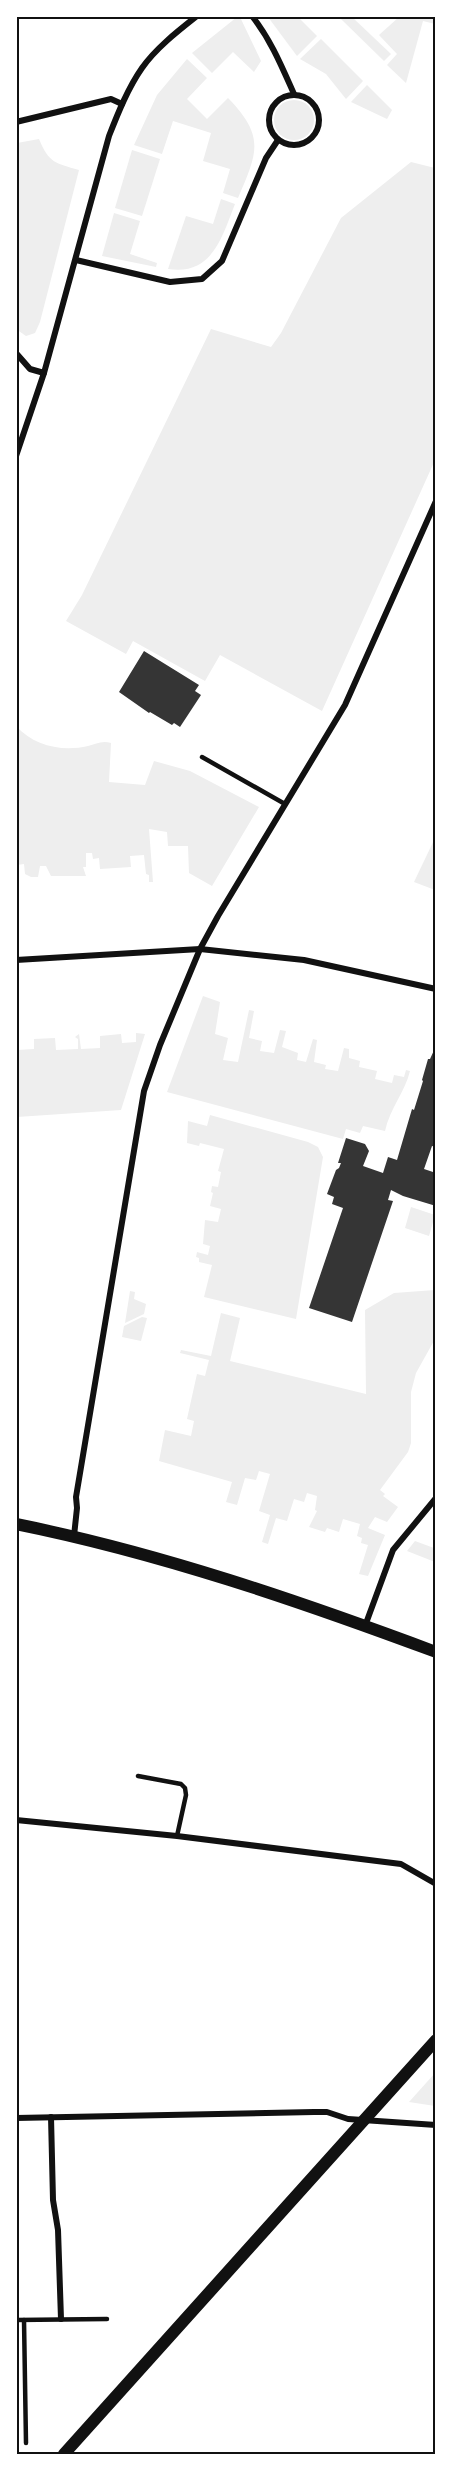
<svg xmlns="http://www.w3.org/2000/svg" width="452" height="2471" viewBox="0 0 452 2471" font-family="Ubuntu,sans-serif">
	<rect width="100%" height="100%" fill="#fff"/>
	<g fill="#eee">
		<path d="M343,16L352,17L391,54L384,61L341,19Z"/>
		<path d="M237,17H240L261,61L254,72L233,52L212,73L192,53Z"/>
		<path d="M268,17H298L317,36L297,56Z"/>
		<path d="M399,17H435V24L423,21L406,83L387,65L397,54L379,35Z"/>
		<path d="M321,39L363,81L346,99L326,74L300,59Z"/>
		<path d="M187,59L207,78L187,99L207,119L228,98C266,137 257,153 238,198L223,193L230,169L203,161L211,133L173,121L162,154L134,145L157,95Z"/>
		<path d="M367,85L392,110L387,119L351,102Z"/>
		<circle cx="294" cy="120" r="20"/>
		<path d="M39,139C49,163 55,163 79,170L40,322L35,333L26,336L16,329L17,143Z"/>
		<path d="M132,150L160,159L142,216L115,208Z"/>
		<path d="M411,162L435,168V460L322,711L220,655L205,681L133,641L126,654L66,621L82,595L211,329L271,347L281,333L341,218Z"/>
		<path d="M221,199L235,204C222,237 212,276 168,269L186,216L213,224Z"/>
		<path d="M114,213L140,221L130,254L157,263L156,267L102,256Z"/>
		<path d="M16,726C34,746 62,752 88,746C96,744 102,740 111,743L109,782L145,785L154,761L190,771L259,807L212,886L189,873L188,846H168L167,832L149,829L153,882H149V875L146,874L144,855L130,856L131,867L100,869L99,858L93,859L92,853H86V867H83L86,876H51L46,866H40L38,877H31L25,874L24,864L17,865Z"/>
		<path d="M435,838L436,890H435L414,882Z"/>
		<path d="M203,996L220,1002L215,1034L228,1038L223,1060L238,1062L249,1010L254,1011L249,1038L262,1041L260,1051L274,1053L280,1030L286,1031L282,1047L298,1053L297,1060L306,1062L313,1039L317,1040L314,1062L326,1065L325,1069L338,1071L344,1048L349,1049V1058L360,1061L359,1067L377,1071L375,1079L392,1083L394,1075L404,1077L406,1070L410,1071C405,1092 390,1108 385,1131L363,1126L360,1133L346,1129L343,1139L167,1092Z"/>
		<path d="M136,1033L145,1034L121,1110L17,1117V1050L34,1049V1039L55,1038L56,1050L78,1049V1039L75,1037L79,1034L81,1049L100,1048V1036L121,1034L122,1043L136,1042Z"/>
		<path d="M210,1115L308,1142L318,1147L323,1157L296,1319L204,1297L212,1265L199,1262V1258L196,1257L197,1252L208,1255L210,1246L203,1244L205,1220L218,1222L221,1209L210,1206L213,1193L211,1192L212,1186L218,1187L221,1172L218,1171L224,1149L200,1143L199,1146L187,1143L188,1121L207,1126Z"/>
		<path d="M411,1207L435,1215L429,1236L405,1228Z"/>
		<path d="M435,1290V1339L416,1373L411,1392V1443L408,1452L380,1490L385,1494L383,1496L398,1507L387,1522L375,1517L368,1528L385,1535L368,1576L359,1574L368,1545L361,1543L362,1538L357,1536L360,1524L343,1519L339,1532L327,1528L325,1532L309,1527L317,1511L315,1510L317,1496L307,1493L304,1502L294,1499L287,1521L276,1518L268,1544L262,1542L270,1515L259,1511L270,1474L259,1471L256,1480L245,1478L237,1505L226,1502L232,1482L159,1461L165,1430L191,1436L194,1421L187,1419L197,1374L205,1376L209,1360L180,1353L181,1350L211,1356L221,1313L240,1318L230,1361L366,1394L365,1310L394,1293Z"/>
		<path d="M130,1291L135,1292L134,1299L146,1304L144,1314L125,1323Z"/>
		<path d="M142,1317L147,1318L141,1341L122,1337L124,1326Z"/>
		<path d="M415,1541L434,1548L435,1546V1562L407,1551Z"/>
		<path d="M435,2073V2106L409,2102Z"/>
	</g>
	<g fill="#353535">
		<path d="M144,651L199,685L195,691L201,695L180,727L174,723L172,725L150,712L149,713L119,692Z"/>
		<path d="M436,1046V1147L432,1146L424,1169L436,1173V1206L403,1196L391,1190L388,1200L393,1201L352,1322L309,1308L343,1208L332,1204L334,1197L327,1194L336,1170L339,1168L341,1163H338L346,1138L365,1144L369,1151L363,1166L383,1173L388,1157L397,1160L412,1109L414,1110L423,1081L422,1080L428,1059H430Z"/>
	</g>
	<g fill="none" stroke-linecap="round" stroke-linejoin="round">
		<g stroke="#111" stroke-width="4.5">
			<path d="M202,757L285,804"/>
			<path d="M138,1776L181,1784L185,1788L186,1795L177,1836"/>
			<path d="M16,2320L107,2319"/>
			<path d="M24,2320L26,2443"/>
		</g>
		<g stroke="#111" stroke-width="6">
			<path d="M252,16C271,40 282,67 294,94"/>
			<circle cx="294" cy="120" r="25"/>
			<path d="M16,122L111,99L122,104"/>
			<path d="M76,260L170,282L202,279L222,261L266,158L278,140"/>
			<path d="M16,353L30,369L44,373"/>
			<path d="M16,456L44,373L109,136C118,113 128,88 142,68C156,48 178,31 197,16"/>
			<path d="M16,960L200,949L304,960L436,989"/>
			<path d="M74,1536L77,1508L76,1497L144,1091L160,1045L200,949L218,916L345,705L436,501"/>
			<path d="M365,1626L393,1550L436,1498"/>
			<path d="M16,1820L177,1836L401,1864L436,1884"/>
			<path d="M51,2117L53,2200L58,2230L61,2319"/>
			<path d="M16,2118L314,2112H327L348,2119L436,2125"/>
		</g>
		<g stroke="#111" stroke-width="12">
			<path d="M16,1524C160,1553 299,1601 436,1652"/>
			<path d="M64,2454L436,2040"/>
		</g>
	</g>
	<rect width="452" height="2471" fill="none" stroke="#ffffff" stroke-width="36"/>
	<rect x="18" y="18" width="416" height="2435" fill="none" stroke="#111" stroke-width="2"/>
</svg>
